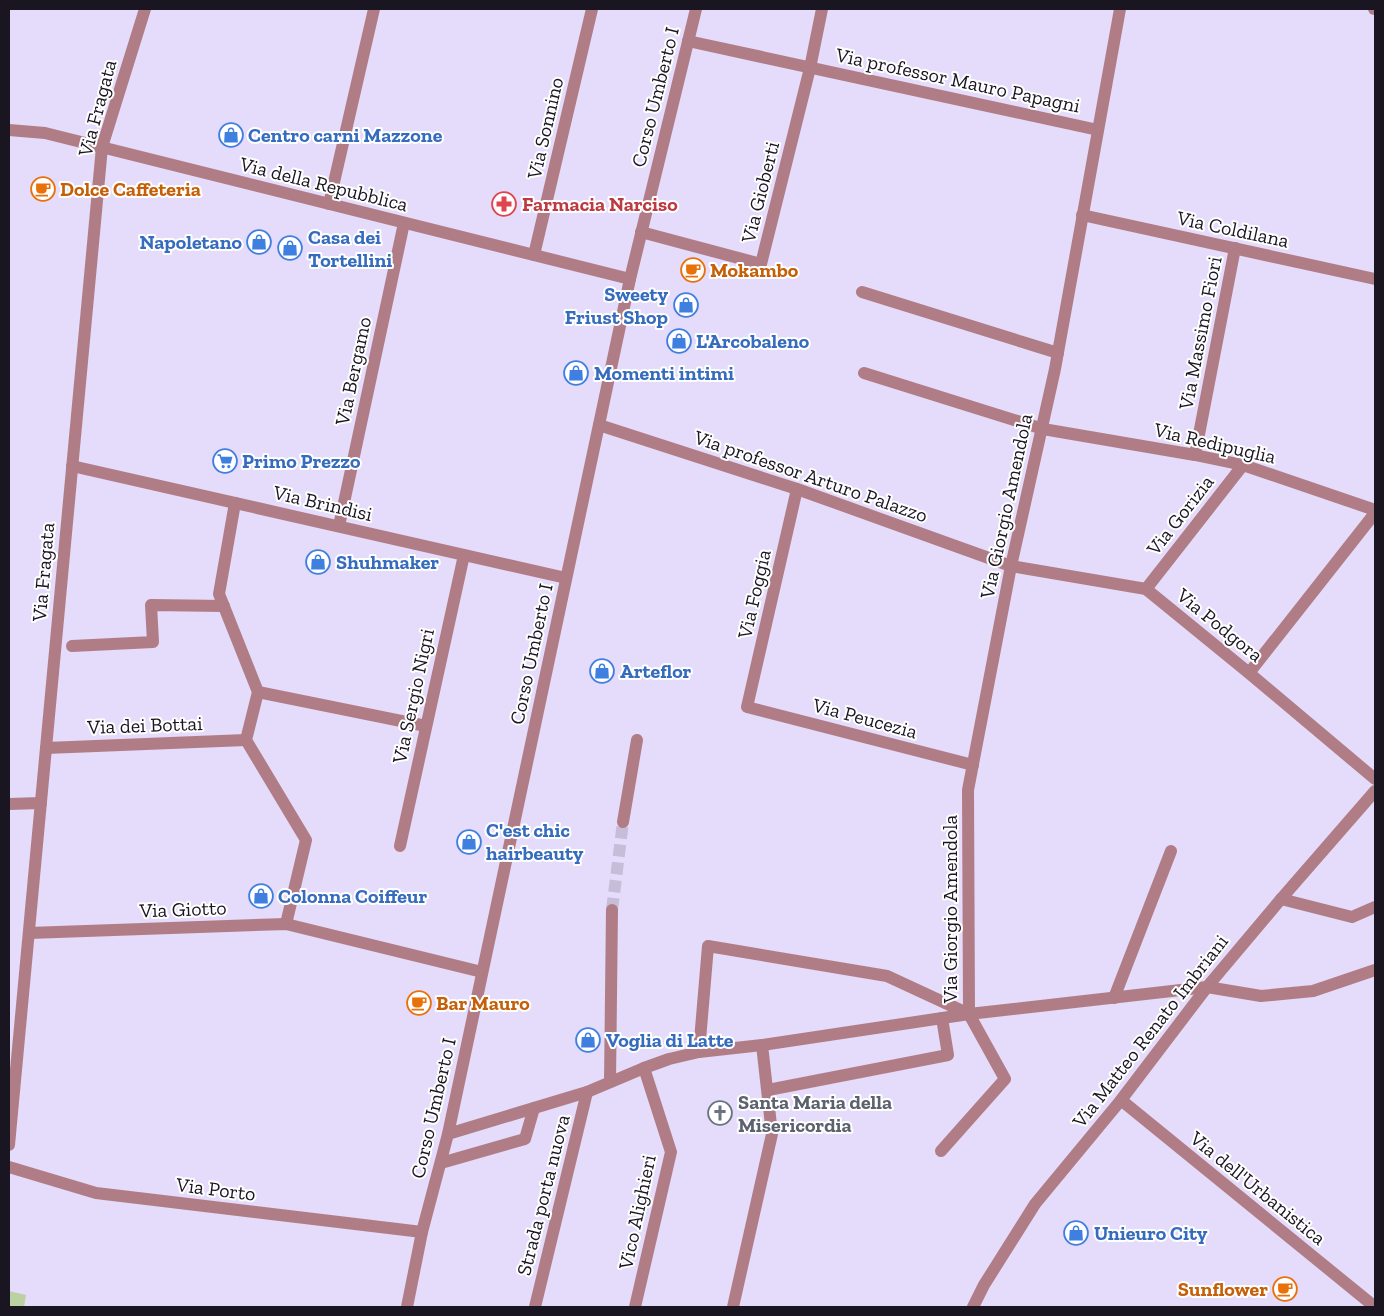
<svg xmlns="http://www.w3.org/2000/svg" width="1384" height="1316" viewBox="0 0 1384 1316" font-family="'Zilla Slab',serif">
	<rect width="100%" height="100%" fill="#e5dbfa"/>
	<path fill="#bbd1a1" d="M9,1291L26,1295L24,1307H9Z"/>
	<g fill="none" stroke-linecap="round" stroke-linejoin="round">
		<path stroke="#c7bdd9" stroke-width="12" stroke-dasharray="12 6" stroke-linecap="butt" d="M612,910L623,822"/>
		<g stroke="#b07d86" stroke-width="12">
			<path d="M1374,9H1375"/>
			<path d="M688,41L1098,130"/>
			<path d="M9,130L45,133L630,279"/>
			<path d="M329,204L374,9"/>
			<path d="M1082,215L1375,279"/>
			<path d="M641,232L761,264L810,68L822,9"/>
			<path d="M534,255L592,9"/>
			<path d="M862,292L1058,353"/>
			<path d="M864,373L1043,429L1195,455L1243,465L1375,510"/>
			<path d="M599,425L797,489L1011,566L1146,589L1249,673L1375,779"/>
			<path d="M1195,455L1235,248"/>
			<path d="M72,466L566,578"/>
			<path d="M797,489L747,707L973,765"/>
			<path d="M235,503L219,594L258,692L246,740L306,840L286,924"/>
			<path d="M339,526L404,223"/>
			<path d="M1146,589L1243,465"/>
			<path d="M72,646L153,642L151,605L224,606"/>
			<path d="M1249,673L1375,513"/>
			<path d="M258,692L426,726"/>
			<path d="M46,748L246,740"/>
			<path d="M9,804L41,803"/>
			<path d="M623,822L637,740"/>
			<path d="M400,846L464,555"/>
			<path d="M1281,899L1352,917L1375,907"/>
			<path d="M29,933L286,924L482,972"/>
			<path d="M1114,998L1171,851"/>
			<path d="M699,1052L708,946L887,976L969,1014"/>
			<path d="M610,1082L612,910"/>
			<path d="M768,1090L948,1055L942,1018"/>
			<path d="M1121,1100L1375,1307"/>
			<path d="M448,1134L587,1092L644,1068L669,1059L699,1052L762,1045L969,1014L1207,987L1261,996L1313,991L1375,970"/>
			<path d="M9,1145L102,147L145,9"/>
			<path d="M941,1151L1005,1079L969,1014L968,790L1011,566L1055,369L1120,9"/>
			<path d="M441,1163L525,1139L534,1108"/>
			<path d="M9,1167L96,1193L422,1232"/>
			<path d="M407,1307L422,1232L448,1134L630,279L696,9"/>
			<path d="M535,1307L587,1092"/>
			<path d="M635,1307L671,1152L644,1068"/>
			<path d="M733,1307L772,1134L762,1045"/>
			<path d="M973,1307L984,1285L1035,1204L1121,1100L1207,987L1281,899L1375,791"/>
		</g>
	</g>
	<defs>
		<g id="shop-ring" transform="scale(1.25)"><circle r="9.5" fill="#fff" stroke="#3f7fe0" stroke-width="1.5"/><path d="M-5-2.5h2.3a2.7 3.5 0 0 1 5.4 0H5L5.5 6h-11ZM-1.5-2.5h3a1.5 2.3 0 0 0-3 0Z" fill="#3f7fe0"/></g>
		<g id="cafe-ring" transform="scale(1.25)"><circle r="9.5" fill="#fff" stroke="#e8710a" stroke-width="1.5"/><path d="M-5.5-4.5H6V0H3Q3 3.5 0 3.5H-2.5Q-5.5 3.5-5.5 0ZM3-3.2v2h1.7v-2ZM-6 4.5H4V6H-6Z" fill="#e8710a"/></g>
		<g id="pharmacy-ring" transform="scale(1.25)"><circle r="9.5" fill="#fff" stroke="#e0444e" stroke-width="1.5"/><path d="M-2-6h4v4h4v4h-4v4h-4v-4h-4v-4h4Z" fill="#e0444e"/></g>
		<g id="supermarket-ring" transform="scale(1.25)"><circle r="9.5" fill="#fff" stroke="#3f7fe0" stroke-width="1.5"/><path d="M-6-5.5h2.5l.6 2H6L4.5 2H-2.5L-4.4-4H-6ZM-1.5 3.2a1.3 1.3 0 1 0 .1 0ZM3 3.2a1.3 1.3 0 1 0 .1 0Z" fill="#3f7fe0"/></g>
		<g id="church-ring" transform="scale(1.25)"><circle r="9.5" fill="#fff" stroke="#6b7280" stroke-width="1.5"/><path d="M-1.2-6h2.4v3.5h3.3v2.4h-3.3V6h-2.4V-.1h-3.3v-2.4h3.3Z" fill="#6b7280"/></g>
	</defs>
	<g fill-rule="evenodd">
		<use href="#shop-ring" x="231" y="135"/>
		<use href="#cafe-ring" x="43" y="189"/>
		<use href="#pharmacy-ring" x="504" y="204"/>
		<use href="#shop-ring" x="259" y="242"/>
		<use href="#shop-ring" x="290" y="248"/>
		<use href="#cafe-ring" x="693" y="270"/>
		<use href="#shop-ring" x="686" y="305"/>
		<use href="#shop-ring" x="679" y="341"/>
		<use href="#shop-ring" x="576" y="373"/>
		<use href="#supermarket-ring" x="225" y="461"/>
		<use href="#shop-ring" x="318" y="562"/>
		<use href="#shop-ring" x="602" y="671"/>
		<use href="#shop-ring" x="469" y="842"/>
		<use href="#shop-ring" x="261" y="896"/>
		<use href="#cafe-ring" x="419" y="1003"/>
		<use href="#shop-ring" x="588" y="1040"/>
		<use href="#church-ring" x="720" y="1113"/>
		<use href="#shop-ring" x="1076" y="1233"/>
		<use href="#cafe-ring" x="1285" y="1289"/>
	</g>
	<g text-anchor="middle" dominant-baseline="central" stroke-width="4" stroke-linejoin="round" paint-order="stroke">
		<g font-size="20" fill="#1a1621" stroke="#fff">
			<text transform="translate(958 80) rotate(12)">Via professor Mauro Papagni</text>
			<text transform="translate(655 97) rotate(-76)">Corso Umberto I</text>
			<text transform="translate(97 108) rotate(-75)">Via Fragata</text>
			<text transform="translate(545 128) rotate(-77)">Via Sonnino</text>
			<text transform="translate(324 184) rotate(14)">Via della Repubblica</text>
			<text transform="translate(760 192) rotate(-76)">Via Gioberti</text>
			<text transform="translate(1233 229) rotate(12)">Via Coldilana</text>
			<text transform="translate(1200 333) rotate(-79)">Via Massimo Fiori</text>
			<text transform="translate(353 371) rotate(-78)">Via Bergamo</text>
			<text transform="translate(1215 443) rotate(13)">Via Redipuglia</text>
			<text transform="translate(811 476) rotate(19)">Via professor Arturo Palazzo</text>
			<text transform="translate(323 503) rotate(13)">Via Brindisi</text>
			<text transform="translate(1006 506) rotate(-78)">Via Giorgio Amendola</text>
			<text transform="translate(1180 515) rotate(-52)">Via Gorizia</text>
			<text transform="translate(43 572) rotate(-85)">Via Fragata</text>
			<text transform="translate(754 594) rotate(-77)">Via Foggia</text>
			<text transform="translate(1220 625) rotate(39)">Via Podgora</text>
			<text transform="translate(531 654) rotate(-78)">Corso Umberto I</text>
			<text transform="translate(413 696) rotate(-78)">Via Sergio Nigri</text>
			<text transform="translate(865 718) rotate(15)">Via Peucezia</text>
			<text transform="translate(145 725) rotate(-2)">Via dei Bottai</text>
			<text transform="translate(183 909) rotate(-2)">Via Giotto</text>
			<text transform="translate(950 909) rotate(-90)">Via Giorgio Amendola</text>
			<text transform="translate(1150 1031) rotate(-52)">Via Matteo Renato Imbriani</text>
			<text transform="translate(433 1108) rotate(-77)">Corso Umberto I</text>
			<text transform="translate(1258 1188) rotate(39)">Via dell'Urbanistica</text>
			<text transform="translate(216 1189) rotate(7)">Via Porto</text>
			<text transform="translate(543 1195) rotate(-76)">Strada porta nuova</text>
			<text transform="translate(637 1212) rotate(-78)">Vico Alighieri</text>
		</g>
		<g font-size="20" font-weight="bold" fill="#366cbe" stroke="#fff" text-anchor="start">
			<text x="248" y="135">Centro carni Mazzone</text>
			<text x="308" y="237">Casa dei<tspan x="308" dy="23">Tortellini</tspan></text>
			<text x="242" y="242" text-anchor="end">Napoletano</text>
			<text x="668" y="294" text-anchor="end">Sweety<tspan x="668" dy="23">Friust Shop</tspan></text>
			<text x="696" y="341">L'Arcobaleno</text>
			<text x="594" y="373">Momenti intimi</text>
			<text x="242" y="461">Primo Prezzo</text>
			<text x="336" y="562">Shuhmaker</text>
			<text x="620" y="671">Arteflor</text>
			<text x="486" y="830">C'est chic<tspan x="486" dy="23">hairbeauty</tspan></text>
			<text x="278" y="896">Colonna Coiffeur</text>
			<text x="606" y="1040">Voglia di Latte</text>
			<text x="1094" y="1233">Unieuro City</text>
		</g>
		<g font-size="20" font-weight="bold" fill="#c56008" stroke="#fff" text-anchor="start">
			<text x="60" y="189">Dolce Caffeteria</text>
			<text x="710" y="270">Mokambo</text>
			<text x="436" y="1003">Bar Mauro</text>
			<text x="1268" y="1289" text-anchor="end">Sunflower</text>
		</g>
		<g font-size="20" font-weight="bold" fill="#be3a42" stroke="#fff" text-anchor="start">
			<text x="522" y="204">Farmacia Narciso</text>
		</g>
		<g font-size="20" font-weight="bold" fill="#5b616d" stroke="#fff" text-anchor="start">
			<text x="738" y="1102">Santa Maria della<tspan x="738" dy="23">Misericordia</tspan></text>
		</g>
	</g>
	<rect width="1384" height="1316" fill="none" stroke="#1a1621" stroke-width="20"/>
</svg>
